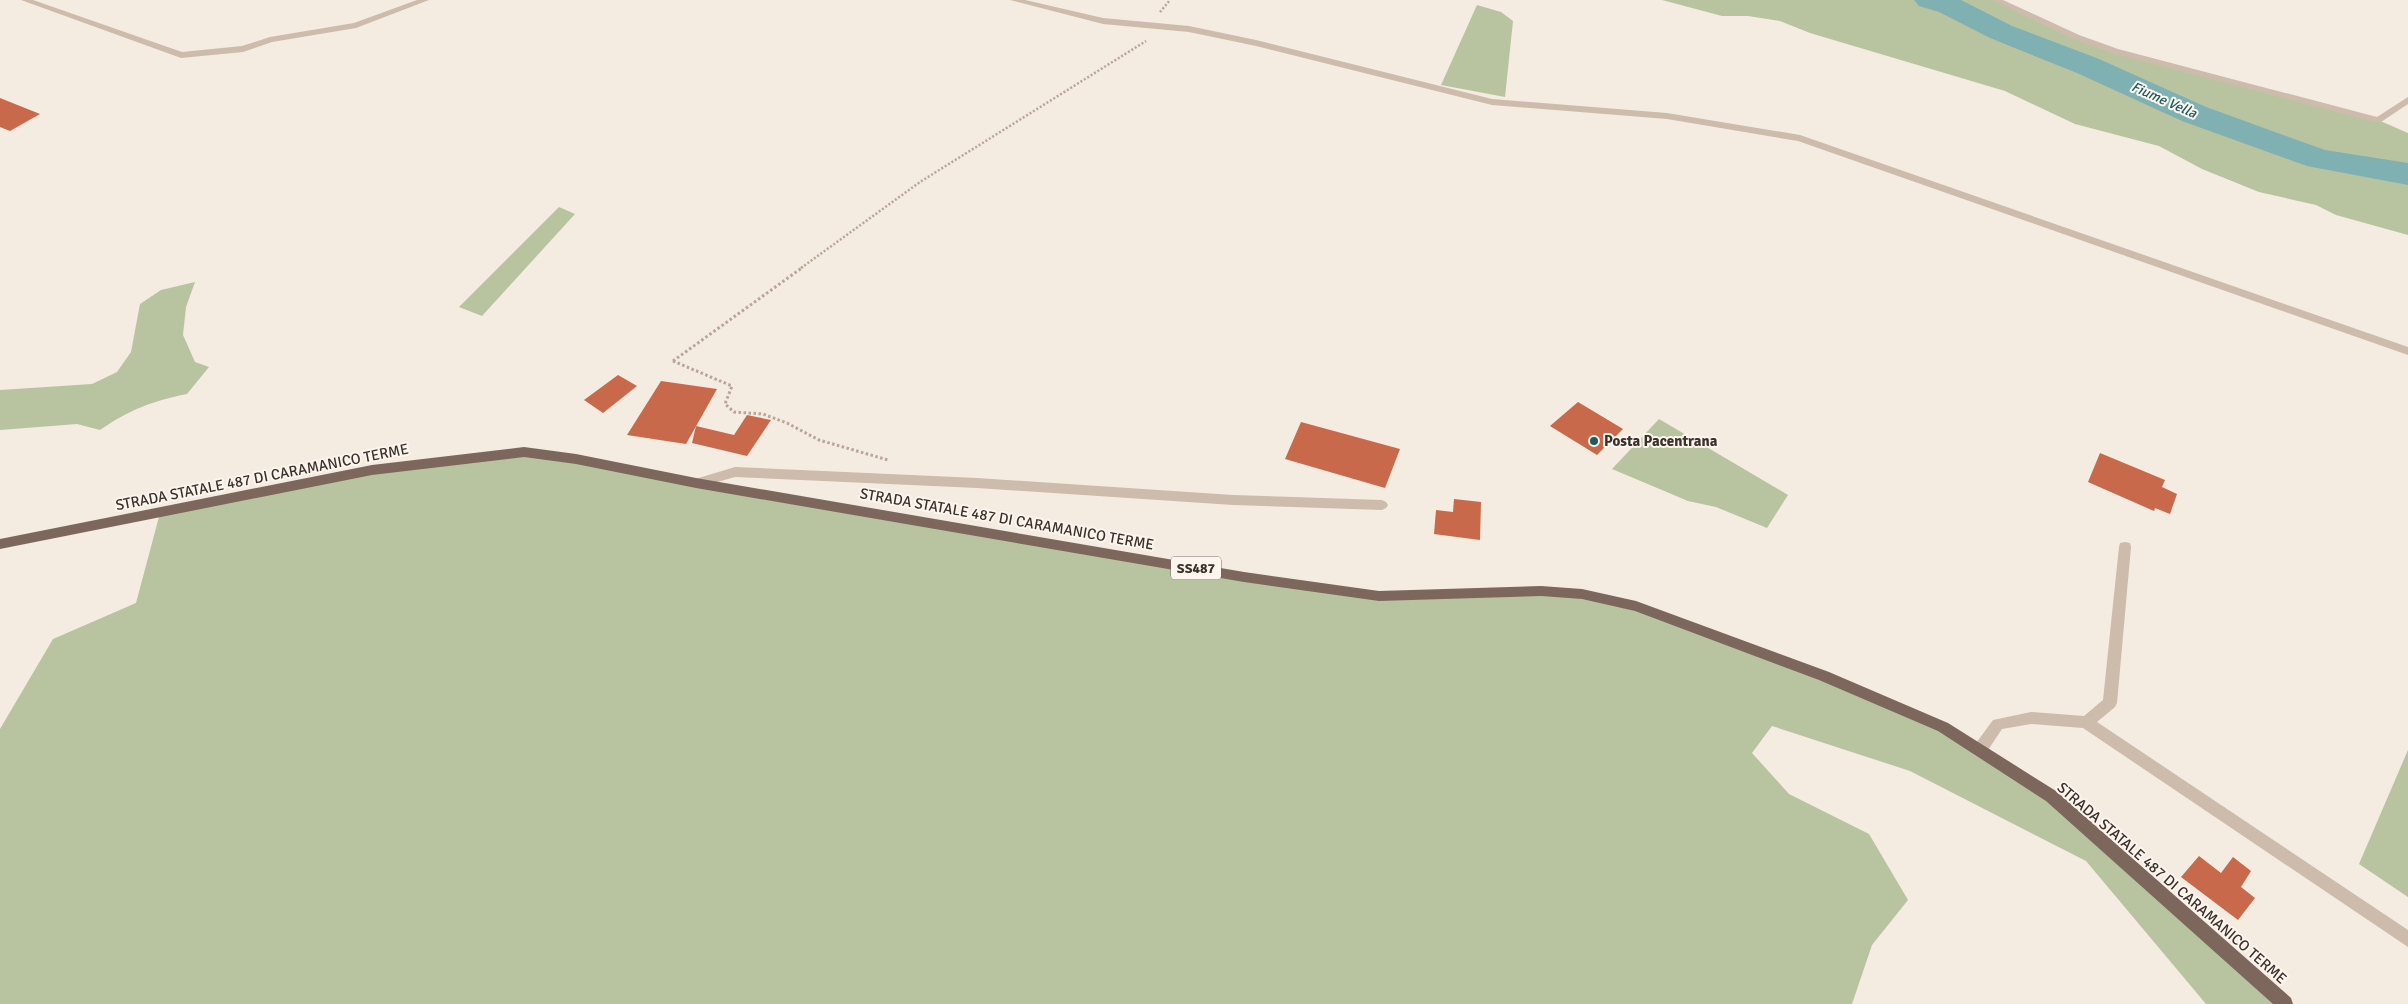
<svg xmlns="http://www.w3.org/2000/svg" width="2408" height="1004" viewBox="0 0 2408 1004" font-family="Signika,sans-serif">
	<rect width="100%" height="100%" fill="#f4ebe1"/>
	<g fill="#b8c4a0">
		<path d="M1662,0H1996L2115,51L2378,120L2408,133V235L2336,215L2316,205L2259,192L2202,169L2159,146L2075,124L2005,91L1810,33L1780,21L1748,16H1722Z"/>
		<path d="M1477,5L1501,12L1513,21L1505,97L1441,85Z"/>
		<path d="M559,207L575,214L482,316L459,307Z"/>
		<path d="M195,282L186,307L183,335L195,362L209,367L187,394C152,401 129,410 100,430L77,424L0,430V390L92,384L117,372L131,352L140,304L161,290Z"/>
		<path d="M1659,419L1788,495L1767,528L1716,507L1688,501L1612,469Z"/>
		<path d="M523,453L1379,596L1541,591L1636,606L1943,728L2051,796L2276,1004H2206L2086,861L1910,771L1772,726L1752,753L1789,794L1869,834L1908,900L1872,945L1852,1004H0V729L53,639L136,603L160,513L372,470Z"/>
		<path d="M2408,750V897L2359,864Z"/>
	</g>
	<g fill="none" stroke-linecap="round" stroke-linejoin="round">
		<path fill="#7fb0b2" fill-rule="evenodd" d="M1914,0H1961L2012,26L2099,59L2206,107L2325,150L2408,163V185L2307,166L2182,121L2077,73L1990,38L1939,12L1919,6Z"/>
	</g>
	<g fill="#c8694b">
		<path d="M0,98L40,114L10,131L0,127Z"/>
		<path d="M618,375L637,386L603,413L584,400Z"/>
		<path d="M661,381L717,389L686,444L627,435Z"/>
		<path d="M1578,402L1623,429L1597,455L1550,426Z"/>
		<path d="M747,415L771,420L747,456L692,443L696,426L734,435Z"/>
		<path d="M1301,422L1400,449L1385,488L1285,459Z"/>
		<path d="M2100,453L2165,480L2162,487L2177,494L2170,514L2155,508L2154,511L2088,482Z"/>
		<path d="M1454,499L1481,502L1480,540L1434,534L1436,510L1453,512Z"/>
		<path d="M2199,856L2221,873L2233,857L2251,871L2241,887L2255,898L2238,920L2181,877Z"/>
	</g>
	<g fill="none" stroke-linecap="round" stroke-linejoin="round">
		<g stroke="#b9a596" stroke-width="2.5" stroke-dasharray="2 2" stroke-linecap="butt">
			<path d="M1160,12L1170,0"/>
			<path d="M801,268L920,182L1146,41"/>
		</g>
		<g stroke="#b9a596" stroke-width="3" stroke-dasharray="2.5 2.5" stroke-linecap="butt">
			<path d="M673,361L803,267"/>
			<path d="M673,361L732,386L725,404L734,412L763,414L787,423L819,440L888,460"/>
		</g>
		<g fill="#cdbbac" fill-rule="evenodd">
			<path d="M21,0H33L182,52L242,46L270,37L354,23L417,0H429L356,28L272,42L243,52L181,58Z"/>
			<path d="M1010,0H1025L1103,18L1189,26L1256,40L1492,99L1667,113L1800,135L2408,347V355L1798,141L1667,119L1492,105L1256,46L1189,32L1103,24Z"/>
			<path d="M1992,0H2003L2079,35L2118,49L2377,117L2408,97V104L2381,122H2375L2112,53L2073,39Z"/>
			<path d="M735,467L977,478L1233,495L1382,500L1386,502L1388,505L1386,508L1382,510L1233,505L977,488L735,477L696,488L690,483L692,480Z"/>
			<path d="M2125,542L2130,543L2131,547L2117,703L2115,707L2097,722L2408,930V947L2083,728L2031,724L2002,729L1984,756L1979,757L1974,756L1972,751L1974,746L1993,720L2031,712L2084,716L2103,700L2119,547L2120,543Z"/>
		</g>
		<path fill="#7d675c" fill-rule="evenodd" d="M524,447L576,454L696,478L1244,572L1379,591L1541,586L1582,589L1636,601L1829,672L1948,723L2056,791L2291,998L2293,1004H2273L2046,801L1938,731L1819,680L1635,611L1582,599L1541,596L1379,601L1244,582L696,488L576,464L524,457L372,475L0,549V539L372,465Z"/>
	</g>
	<circle fill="#1f5a5e" stroke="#fbf5ee" stroke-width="2" cx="1594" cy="441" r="5"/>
	<g text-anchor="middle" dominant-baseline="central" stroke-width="4" stroke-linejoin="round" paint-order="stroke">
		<g font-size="14" font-style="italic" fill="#1f5a5e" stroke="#fbf5ee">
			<text transform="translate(2164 100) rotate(24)">Fiume Vella</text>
		</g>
		<rect fill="#fbf5ee" stroke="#756b66" stroke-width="1" x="1171" y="556.5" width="50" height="23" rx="4"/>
		<g font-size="14" font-weight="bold" fill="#3b302b">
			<text x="1196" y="568">SS487</text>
		</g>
		<g font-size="15" font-weight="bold" fill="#3b302b" stroke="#fbf5ee" text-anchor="start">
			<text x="1604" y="441">Posta Pacentrana</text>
		</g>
		<g font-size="15" fill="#3b302b" stroke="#fbf5ee">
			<text transform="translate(262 477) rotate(-11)">STRADA STATALE 487 DI CARAMANICO TERME</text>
			<text transform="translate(1007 519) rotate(10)">STRADA STATALE 487 DI CARAMANICO TERME</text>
			<text transform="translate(2172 883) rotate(41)">STRADA STATALE 487 DI CARAMANICO TERME</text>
		</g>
	</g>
</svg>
